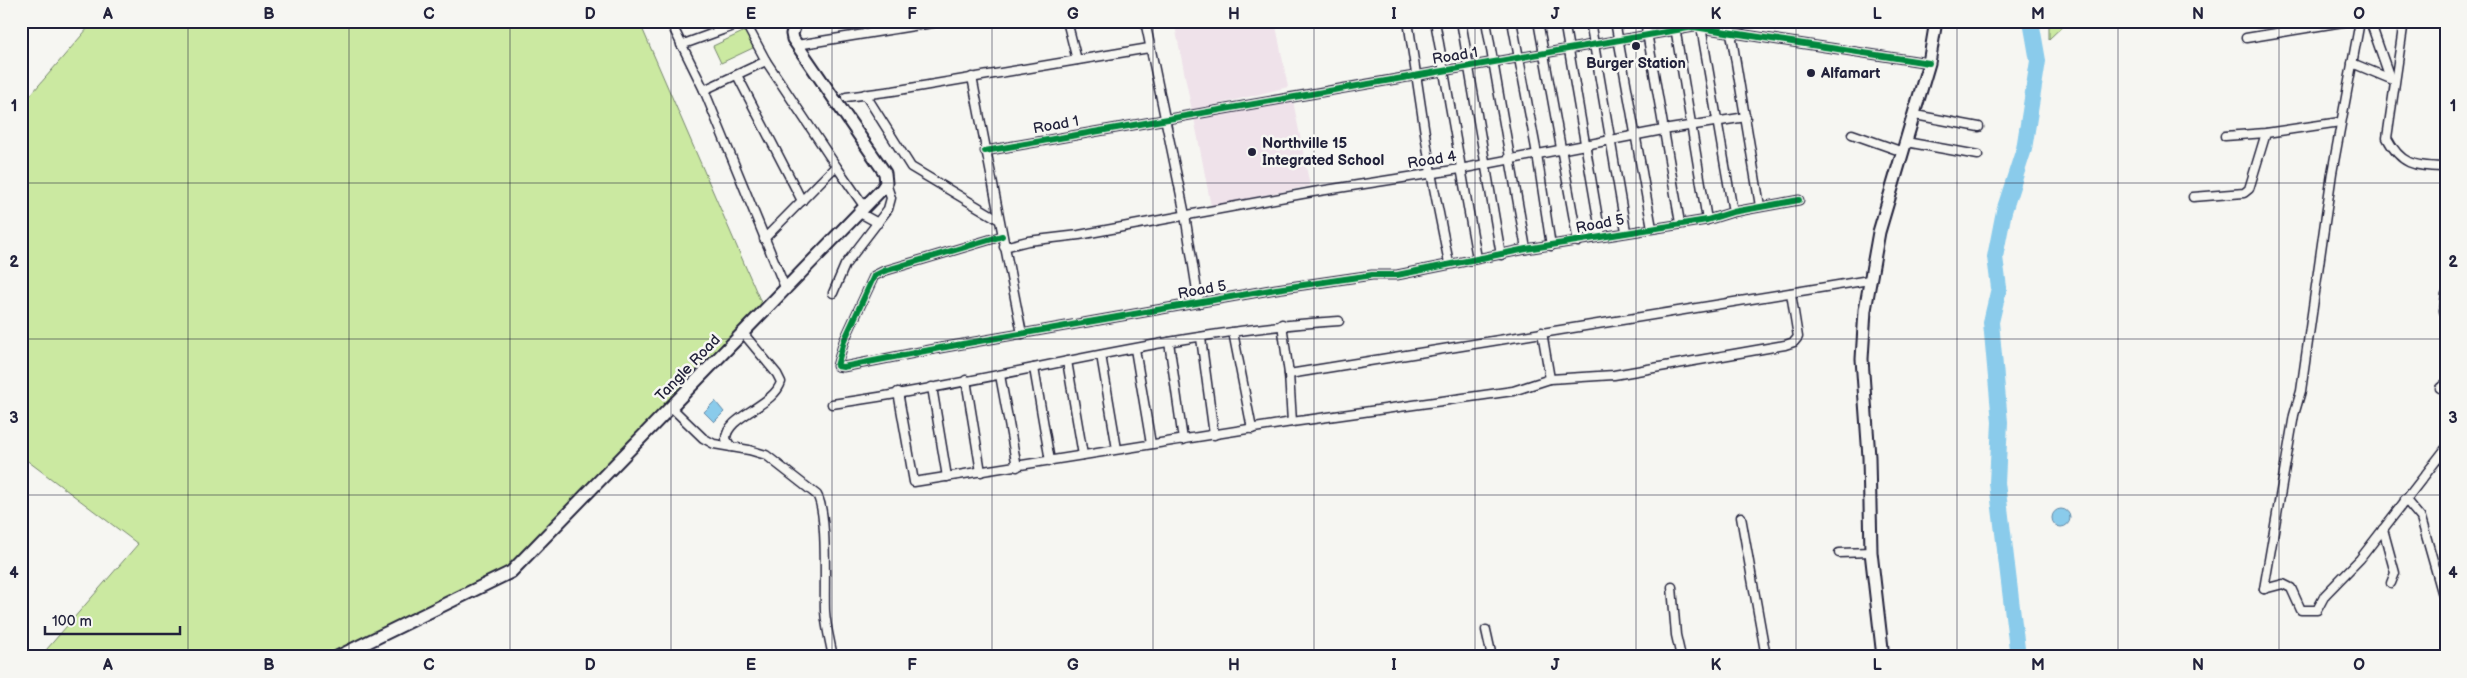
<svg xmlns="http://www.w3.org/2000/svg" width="2467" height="678" viewBox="0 0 2467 678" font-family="'Balsamiq Sans',sans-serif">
	<rect width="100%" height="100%" fill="#f6f6f2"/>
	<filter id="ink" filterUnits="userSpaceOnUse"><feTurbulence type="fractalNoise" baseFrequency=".02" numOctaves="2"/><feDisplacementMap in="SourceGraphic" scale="10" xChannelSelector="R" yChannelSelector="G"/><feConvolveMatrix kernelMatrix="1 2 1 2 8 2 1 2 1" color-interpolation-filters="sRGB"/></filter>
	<g filter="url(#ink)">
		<g fill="#efe2ea">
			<path d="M1174,21H1275L1288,87L1192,111Z"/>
			<path d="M1293,101L1310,186L1211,206L1194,118Z"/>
		</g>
		<g fill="#cbe9a1" stroke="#76866e">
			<path d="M94,21H639L763,307L509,566L324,657H40L138,544L21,456V106Z"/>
			<path d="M2049,21H2068L2049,39Z"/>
			<path d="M747,30L755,47L721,63L713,46Z"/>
		</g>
		<g fill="#8acbeb" stroke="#6087a5">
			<path d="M715,401L724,412L714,422L704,412Z"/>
			<circle cx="2061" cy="518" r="9"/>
		</g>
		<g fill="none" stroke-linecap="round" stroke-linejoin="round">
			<path stroke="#8acbeb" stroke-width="16" d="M2018,657L1997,483L2000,422L1991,322L1999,288L1995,257L2004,211L2024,149L2038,61L2031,21"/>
			<g stroke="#22223b" stroke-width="11">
				<g id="street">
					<path d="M670,21L704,90L786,290"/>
					<path d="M1067,21L1077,60"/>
					<path d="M1145,21L1185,215L1199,303"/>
					<path d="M1408,21L1431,173L1449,263"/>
					<path d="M1435,21L1477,258"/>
					<path d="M1461,21L1501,255"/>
					<path d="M1486,21L1526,249"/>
					<path d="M1512,21L1537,154L1551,246"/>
					<path d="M1538,21L1578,242"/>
					<path d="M1564,21L1601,236"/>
					<path d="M1590,21L1626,231"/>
					<path d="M1615,21L1652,228"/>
					<path d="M1645,21L1680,223"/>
					<path d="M1674,21L1707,220"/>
					<path d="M1700,21L1733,212"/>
					<path d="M1729,21L1760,206"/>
					<path d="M2370,21L2390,78"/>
					<path d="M2404,21L2387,138C2401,165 2414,166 2442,167L2446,170"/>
					<path d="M745,22L766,61L836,166L764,239"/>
					<path d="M2246,38L2349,21"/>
					<path d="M681,45L747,21"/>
					<path d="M797,45L944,21"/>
					<path d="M2352,63L2393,80"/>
					<path d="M737,75L802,201"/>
					<path d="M972,77L1022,334"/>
					<path d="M704,90L766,61"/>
					<path d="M865,94L911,167L998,219"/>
					<path d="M846,97L893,91L1149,48"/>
					<path d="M1915,115L1979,127"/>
					<path d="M1852,134L1903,152"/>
					<path d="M2225,136L2266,133L2340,122"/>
					<path d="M1906,142L1978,155"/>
					<path d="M985,151L1694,27L1929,63"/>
					<path d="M836,166L864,206"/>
					<path d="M2193,197L2244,193L2249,189L2266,133"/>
					<path d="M858,212L878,223"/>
					<path d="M1002,236L884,271L874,276L844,341L837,366L843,367L940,348L1276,289L1372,275H1397L1526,249L1707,220L1733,212L1799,200"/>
					<path d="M1004,247L1028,241L1079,235L1313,192L1460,169L1663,130L1746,117"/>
					<path d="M833,293L845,265L888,209L891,198L886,183"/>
					<path d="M2446,294L2444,311L2446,315"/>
					<path d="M1282,324L1289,374L1292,422"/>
					<path d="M1233,332L1252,429"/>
					<path d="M1542,332L1550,379"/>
					<path d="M1201,338L1214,435"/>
					<path d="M1169,342L1183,440"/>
					<path d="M1135,349L1151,444"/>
					<path d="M1101,355L1117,449"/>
					<path d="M1067,361L1083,455"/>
					<path d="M1034,368L1050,461"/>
					<path d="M1289,374L1869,280"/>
					<path d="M1000,375L1017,467"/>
					<path d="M966,380L981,472"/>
					<path d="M932,387L947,477"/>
					<path d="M2440,388L2446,383"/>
					<path d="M898,392L914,482L1292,422L1513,391L1550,379L1614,375L1785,345L1794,342L1798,337L1791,293"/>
					<path d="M832,404C1001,381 1168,331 1339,321"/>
					<path d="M671,407L703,438L714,444L749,450L766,455L817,495C828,513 824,587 825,611C826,627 830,641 833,657"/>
					<path d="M731,447L726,439C726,416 774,406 781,382L777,374L743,333"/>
					<path d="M2405,499L2421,518L2446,606"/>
					<path d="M1741,517L1766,657"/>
					<path d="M2383,529L2395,573L2391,583"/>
					<path d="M1839,553L1871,552"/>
					<path d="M1672,587L1676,635L1681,657"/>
					<path d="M2264,589L2294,415L2301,391L2332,173L2360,21"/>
					<path d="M2264,589L2283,584L2291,588L2301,610H2317L2325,595L2360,559L2446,448"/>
					<path d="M1486,630L1492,657"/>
				</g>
			</g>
			<g stroke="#22223b" stroke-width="15">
				<g id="secondary">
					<path d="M337,657L511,572L882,189L886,183L885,173L793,39L792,34L796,21"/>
					<path d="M1883,657L1871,552L1869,457L1862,359L1865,310L1879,232L1929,63L1936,21"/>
				</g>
			</g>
			<use href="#street" stroke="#f6f6f2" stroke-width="8"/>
			<use href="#secondary" stroke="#f6f6f2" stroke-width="11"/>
			<g stroke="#f6f6f2" stroke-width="9">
				<g id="cycleway">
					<path d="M985,151L1694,27L1929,63"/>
					<path d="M1002,236L884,271L874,276L844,341L837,366L843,367L940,348L1276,289L1372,275H1397L1526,249L1707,220L1733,212L1799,200"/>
				</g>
			</g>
			<use href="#cycleway" stroke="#00873e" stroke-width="6"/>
		</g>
	</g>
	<path fill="none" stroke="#22223b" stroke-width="1" stroke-opacity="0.55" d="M188,21V657M349,21V657M510,21V657M671,21V657M832,21V657M992,21V657M1153,21V657M1314,21V657M1475,21V657M1636,21V657M1796,21V657M1957,21V657M2118,21V657M2279,21V657M21,183H2446M21,339H2446M21,495H2446"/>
	<g fill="#22223b" stroke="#f6f6f2" stroke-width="2">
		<circle cx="1636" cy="46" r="5"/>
		<circle cx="1811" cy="73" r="5"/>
		<circle cx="1252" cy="152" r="5"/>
	</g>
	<g text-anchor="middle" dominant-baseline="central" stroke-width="5" stroke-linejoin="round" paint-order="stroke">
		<g font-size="15" fill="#22223b" stroke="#f6f6f2">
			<text transform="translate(1455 56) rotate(-9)">Road 1</text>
			<text transform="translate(1056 125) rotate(-10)">Road 1</text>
			<text transform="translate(1432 160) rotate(-9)">Road 4</text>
			<text transform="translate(1600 224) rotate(-11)">Road 5</text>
			<text transform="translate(1202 290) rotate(-10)">Road 5</text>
			<text transform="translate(688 368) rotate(-46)">Tangle Road</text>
		</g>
		<g font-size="15" font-weight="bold" fill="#22223b" stroke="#f6f6f2" text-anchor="start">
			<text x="1636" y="63" text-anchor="middle">Burger Station</text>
			<text x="1821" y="73">Alfamart</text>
			<text x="1262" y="143">Northville 15<tspan x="1262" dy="17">Integrated School</tspan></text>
		</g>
	</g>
	<rect width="2467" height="678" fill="none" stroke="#f6f6f2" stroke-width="55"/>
	<path d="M45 626v8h135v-8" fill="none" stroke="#22223b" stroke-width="2.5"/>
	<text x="52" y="626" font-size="15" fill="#22223b" stroke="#f6f6f2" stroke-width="4" paint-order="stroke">100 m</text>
	<rect x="28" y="28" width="2412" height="622" fill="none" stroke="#22223b" stroke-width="2"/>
	<g font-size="16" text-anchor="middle" font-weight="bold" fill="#22223b">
		<text x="108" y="19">A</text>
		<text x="269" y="19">B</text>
		<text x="429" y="19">C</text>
		<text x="590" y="19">D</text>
		<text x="751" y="19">E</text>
		<text x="912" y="19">F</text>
		<text x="1073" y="19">G</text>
		<text x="1234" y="19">H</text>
		<text x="1394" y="19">I</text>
		<text x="1555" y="19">J</text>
		<text x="1716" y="19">K</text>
		<text x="1877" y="19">L</text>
		<text x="2038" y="19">M</text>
		<text x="2198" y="19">N</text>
		<text x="2359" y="19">O</text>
		<text x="14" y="111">1</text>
		<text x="2453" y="111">1</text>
		<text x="14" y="267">2</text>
		<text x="2453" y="267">2</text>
		<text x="14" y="423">3</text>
		<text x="2453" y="423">3</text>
		<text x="14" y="578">4</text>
		<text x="2453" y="578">4</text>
		<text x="108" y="670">A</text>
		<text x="269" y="670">B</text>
		<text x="429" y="670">C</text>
		<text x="590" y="670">D</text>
		<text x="751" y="670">E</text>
		<text x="912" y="670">F</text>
		<text x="1073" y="670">G</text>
		<text x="1234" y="670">H</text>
		<text x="1394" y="670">I</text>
		<text x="1555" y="670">J</text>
		<text x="1716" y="670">K</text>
		<text x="1877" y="670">L</text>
		<text x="2038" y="670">M</text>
		<text x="2198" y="670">N</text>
		<text x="2359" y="670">O</text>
	</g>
</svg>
